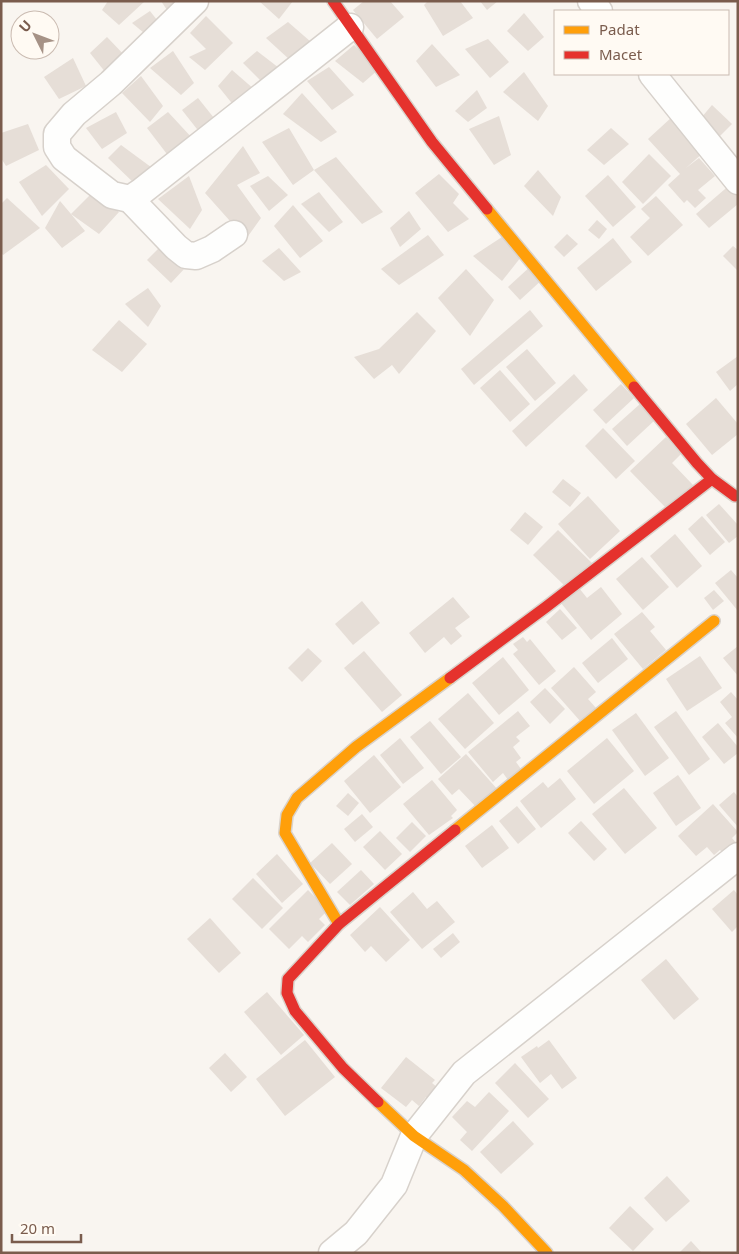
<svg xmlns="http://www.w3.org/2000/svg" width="739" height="1254" viewBox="0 0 739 1254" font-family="'Noto Sans',sans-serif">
	<rect width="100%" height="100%" fill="#f9f5f0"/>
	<g fill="#e6ded7">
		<path d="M108,1H145L119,25L102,10Z"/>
		<path d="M161,1H193L173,19Z"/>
		<path d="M259,1H293L279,19Z"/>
		<path d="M364,1H390L404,17L377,39L353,10Z"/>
		<path d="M428,1H460L473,18L443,36L424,5Z"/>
		<path d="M480,1H498L487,10Z"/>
		<path d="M150,11L164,29L150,38L132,23Z"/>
		<path d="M524,13L544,37L528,51L507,31Z"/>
		<path d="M206,16L233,43L205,70L189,57L206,49L190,33Z"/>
		<path d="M288,22L311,42L290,60L266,38Z"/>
		<path d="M107,37L127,58L110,78L90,53Z"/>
		<path d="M488,39L509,62L490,78L465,49Z"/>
		<path d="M432,44L460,75L436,87L416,61Z"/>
		<path d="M354,45L379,69L363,83L335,61Z"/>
		<path d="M173,51L194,83L181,95L150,68Z"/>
		<path d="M257,51L283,71L269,89L243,63Z"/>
		<path d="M73,58L86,86L59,99L44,77Z"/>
		<path d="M329,67L354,95L332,110L307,81Z"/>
		<path d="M232,70L255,90L235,107L218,86Z"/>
		<path d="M524,72L548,106L538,121L503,92Z"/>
		<path d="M141,76L163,106L150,122L122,93Z"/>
		<path d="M477,90L487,108L468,122L455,111Z"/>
		<path d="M302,93L337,132L321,142L283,114Z"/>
		<path d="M198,98L218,123L204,138L182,110Z"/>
		<path d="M712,105L732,124L720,136L701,118Z"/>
		<path d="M116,112L127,133L102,149L86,128Z"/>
		<path d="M168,112L193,139L170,158L147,128Z"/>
		<path d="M499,116L511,155L494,165L469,129Z"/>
		<path d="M672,117L704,152L686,168L699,158L715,176L698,190L706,198L695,208L687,200L684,203L668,185L680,174L648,139Z"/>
		<path d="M28,124L39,150L6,166L1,158V133Z"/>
		<path d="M289,128L314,170L336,157L383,212L362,224L314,170L293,185L262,142Z"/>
		<path d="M611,128L629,144L604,165L587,150Z"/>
		<path d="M121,145L155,170L136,185L108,158Z"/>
		<path d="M243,146L260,173L237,185L261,218L246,239L205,193Z"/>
		<path d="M649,154L671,176L643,204L622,182Z"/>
		<path d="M46,165L69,189L42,216L19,182Z"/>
		<path d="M538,170L561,197L553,216L524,186Z"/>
		<path d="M439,174L459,194L453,203L469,219L448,232L415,193Z"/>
		<path d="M608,175L636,207L613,227L585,196Z"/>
		<path d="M189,176L202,210L190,229L158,199Z"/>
		<path d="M268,176L288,195L269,211L250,186Z"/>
		<path d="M732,183L738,190V204L709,228L696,214Z"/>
		<path d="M94,191L119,212L99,234L71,214L85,231L62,248L45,228L60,201L71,214Z"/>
		<path d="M319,192L343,222L329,232L301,204Z"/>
		<path d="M656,196L683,225L648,256L630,237L650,218L641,209Z"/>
		<path d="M7,198L40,228L3,255L1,253V204Z"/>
		<path d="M293,205L323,241L300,258L274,226Z"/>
		<path d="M409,211L421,229L400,247L390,228Z"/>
		<path d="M597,220L607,229L599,239L588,230Z"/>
		<path d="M567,234L578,244L564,257L554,247Z"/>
		<path d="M428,235L444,255L399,285L381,269Z"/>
		<path d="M502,237L521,257L502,281L473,256Z"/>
		<path d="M613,238L632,262L596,291L577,268Z"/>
		<path d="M163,244L186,267L171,283L147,260Z"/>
		<path d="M733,246L738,250V271L723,256Z"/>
		<path d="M279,248L301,272L284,281L262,261Z"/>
		<path d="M532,265L544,278L520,300L508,287Z"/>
		<path d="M466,269L494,300L470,336L438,298Z"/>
		<path d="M148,288L161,306L148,327L125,304Z"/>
		<path d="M530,310L543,326L474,385L461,369Z"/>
		<path d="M417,312L436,331L399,374L392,365L374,379L354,357L379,349Z"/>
		<path d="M119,320L147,344L122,372L92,350Z"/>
		<path d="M527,349L556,383L535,401L506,367Z"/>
		<path d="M738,356V384L730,391L716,372Z"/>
		<path d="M500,370L530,404L510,422L480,388Z"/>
		<path d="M574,374L588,390L526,447L512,431Z"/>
		<path d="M621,384L634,398L606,424L593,410Z"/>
		<path d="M716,398L738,424V434L712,455L686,424Z"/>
		<path d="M640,404L655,420L627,446L612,429Z"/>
		<path d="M603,428L635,461L616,479L585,446Z"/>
		<path d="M666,437L681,454L672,463L693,485L667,509L630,471Z"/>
		<path d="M563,479L581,493L570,507L552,492Z"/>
		<path d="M588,496L620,531L590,559L558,524Z"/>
		<path d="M719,504L738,525V536L729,543L706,515Z"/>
		<path d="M525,512L543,527L528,545L510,530Z"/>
		<path d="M702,516L725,542L710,555L688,529Z"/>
		<path d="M558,530L593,564L568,589L533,555Z"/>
		<path d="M675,534L702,566L677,588L650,556Z"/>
		<path d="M642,557L669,587L643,610L616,579Z"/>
		<path d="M731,570L738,578V611L715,583Z"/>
		<path d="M601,587L622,614L591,640L561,603L579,588L587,598Z"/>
		<path d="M714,590L724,601L713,610L704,598Z"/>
		<path d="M453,597L470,617L455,628L462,636L451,645L444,637L425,653L409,633Z"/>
		<path d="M362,601L380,623L353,645L335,624Z"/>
		<path d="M560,609L577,628L562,640L546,622Z"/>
		<path d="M642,612L655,627L650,631L666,650L643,669L614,634Z"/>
		<path d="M523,637L527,642L530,639L556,671L539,685L513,654L518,650L513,644Z"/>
		<path d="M612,638L628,659L598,683L582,663Z"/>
		<path d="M738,646V676L723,658Z"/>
		<path d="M308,648L322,661L302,682L288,668Z"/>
		<path d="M364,651L402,695L382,712L344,668Z"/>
		<path d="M700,656L722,688L687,711L666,679Z"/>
		<path d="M503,657L529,690L499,715L472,683Z"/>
		<path d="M574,667L596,692L588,699L596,708L581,722L551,688Z"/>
		<path d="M545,688L565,709L550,724L530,702Z"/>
		<path d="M731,692L738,700V738L725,723L732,717L720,702Z"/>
		<path d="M468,693L494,723L465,749L438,719Z"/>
		<path d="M518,711L530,726L516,737L520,741L513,747L521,758L516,762L521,769L508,780L503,773L493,782L468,752Z"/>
		<path d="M676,711L710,759L689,775L654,727Z"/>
		<path d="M636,713L669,758L645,776L612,730Z"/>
		<path d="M430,721L461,757L441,774L410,737Z"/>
		<path d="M718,723L738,747V753L724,764L702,737Z"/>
		<path d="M400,738L424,768L403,784L380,755Z"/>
		<path d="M607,738L634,771L594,804L567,771Z"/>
		<path d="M466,754L498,790L477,808L459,789L452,795L438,779Z"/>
		<path d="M374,755L401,787L370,813L344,781Z"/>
		<path d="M678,775L701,808L676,826L653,793Z"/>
		<path d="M560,778L576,799L541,828L520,801L543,782L548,788Z"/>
		<path d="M432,780L457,810L451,816L453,818L429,835L403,804Z"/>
		<path d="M624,788L657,828L625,854L592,814Z"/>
		<path d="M734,792L738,797V827L719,805Z"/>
		<path d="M348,793L359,803L348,816L336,806Z"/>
		<path d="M713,804L738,832L732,838L738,845L726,856L720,850L714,855L707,847L696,856L678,836Z"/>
		<path d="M517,806L536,829L518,844L499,821Z"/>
		<path d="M362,814L373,827L355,842L344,829Z"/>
		<path d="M581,821L607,849L594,861L568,833Z"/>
		<path d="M412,822L426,836L410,852L396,838Z"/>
		<path d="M492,825L509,848L482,868L465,846Z"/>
		<path d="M380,831L402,854L385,870L363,847Z"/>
		<path d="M332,843L352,864L330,884L310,863Z"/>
		<path d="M277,854L303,884L282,903L256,874Z"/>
		<path d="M361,870L374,884L350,905L337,892Z"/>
		<path d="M253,878L283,908L262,929L232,899Z"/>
		<path d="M308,890L328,910L319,919L325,925L308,942L302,936L289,949L269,929Z"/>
		<path d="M734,890L738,895V926L732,932L712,909Z"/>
		<path d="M413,892L427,909L437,901L455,922L422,949L390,912Z"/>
		<path d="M380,907L410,940L386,962L371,946L365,952L350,935Z"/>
		<path d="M210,918L241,953L219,973L187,939Z"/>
		<path d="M453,933L460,942L441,958L433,949Z"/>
		<path d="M666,959L699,999L674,1020L641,980Z"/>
		<path d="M267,992L304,1035L281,1055L244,1012Z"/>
		<path d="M305,1040L335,1077L285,1116L256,1079Z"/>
		<path d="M549,1040L577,1078L562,1089L551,1074L540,1083L521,1057L537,1046L538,1048Z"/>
		<path d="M225,1053L247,1077L231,1092L209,1068Z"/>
		<path d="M406,1057L435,1080L432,1083L438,1088L428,1100L426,1097L419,1106L412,1100L406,1107L381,1088Z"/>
		<path d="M515,1063L549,1099L528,1118L495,1083Z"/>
		<path d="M489,1092L509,1111L472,1151L460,1140L467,1132L452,1117L467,1101L475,1107Z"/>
		<path d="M513,1121L534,1144L501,1174L480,1152Z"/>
		<path d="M667,1176L690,1201L666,1222L644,1198Z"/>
		<path d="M630,1206L654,1229L633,1251L609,1228Z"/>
		<path d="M691,1241L702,1253H679Z"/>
	</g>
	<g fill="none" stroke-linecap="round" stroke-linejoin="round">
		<g stroke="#d7d1cb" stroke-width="29">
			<g id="street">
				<path d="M195,1L111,83L74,114L57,134V147L64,158L112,195L130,199L142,191L350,27"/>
				<path d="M591,1L599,11"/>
				<path d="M652,74L738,181"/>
				<path d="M130,199L176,247L186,255L196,256L212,249L234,234"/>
				<path d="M332,1253L356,1233L394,1185L414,1136L464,1073L738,856"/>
			</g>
		</g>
		<g stroke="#d9d2cb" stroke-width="14">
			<g id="slow">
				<path d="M487,209L634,387"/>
				<path d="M455,830L714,621"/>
				<path d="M339,924L285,833L287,815L297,798L356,747L450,678"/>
				<path d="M378,1102L414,1136L464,1170L503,1206L547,1253"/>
			</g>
		</g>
		<g stroke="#d9d2cb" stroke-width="14">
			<g id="jam">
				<path d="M333,1L432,142L487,209"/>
				<path d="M634,387L697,463L712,479L735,496"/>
				<path d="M450,678L546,607L712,479"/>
				<path d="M378,1102L343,1068L295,1011L287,993L288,979L339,924L455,830"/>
			</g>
		</g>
		<use href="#street" stroke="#fefefd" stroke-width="26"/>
		<use href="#slow" stroke="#ff9f0a" stroke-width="11"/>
		<use href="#jam" stroke="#e5322d" stroke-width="11"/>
	</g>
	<rect width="739" height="1254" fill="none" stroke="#7a5c4d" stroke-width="5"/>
	<rect x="554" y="10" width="175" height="65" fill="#fffaf3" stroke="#cabbb1"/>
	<rect x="564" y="26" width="25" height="8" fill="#ff9f0a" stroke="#cabbb1"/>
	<text x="599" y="35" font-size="15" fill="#7a5c4d">Padat</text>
	<rect x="564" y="51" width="25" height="8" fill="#e5322d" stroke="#cabbb1"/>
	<text x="599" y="60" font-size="15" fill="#7a5c4d">Macet</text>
	<g transform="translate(35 35) rotate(312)"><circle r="24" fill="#fffaf3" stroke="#cabbb1"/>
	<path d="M0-4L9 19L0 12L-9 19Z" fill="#a69286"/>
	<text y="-8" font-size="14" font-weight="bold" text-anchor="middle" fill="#7a5c4d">U</text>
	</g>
	<path d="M12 1234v8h69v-8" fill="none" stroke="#7a5c4d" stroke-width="2.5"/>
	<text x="20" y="1234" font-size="15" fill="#7a5c4d" stroke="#fffaf3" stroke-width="4" paint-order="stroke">20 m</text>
</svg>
